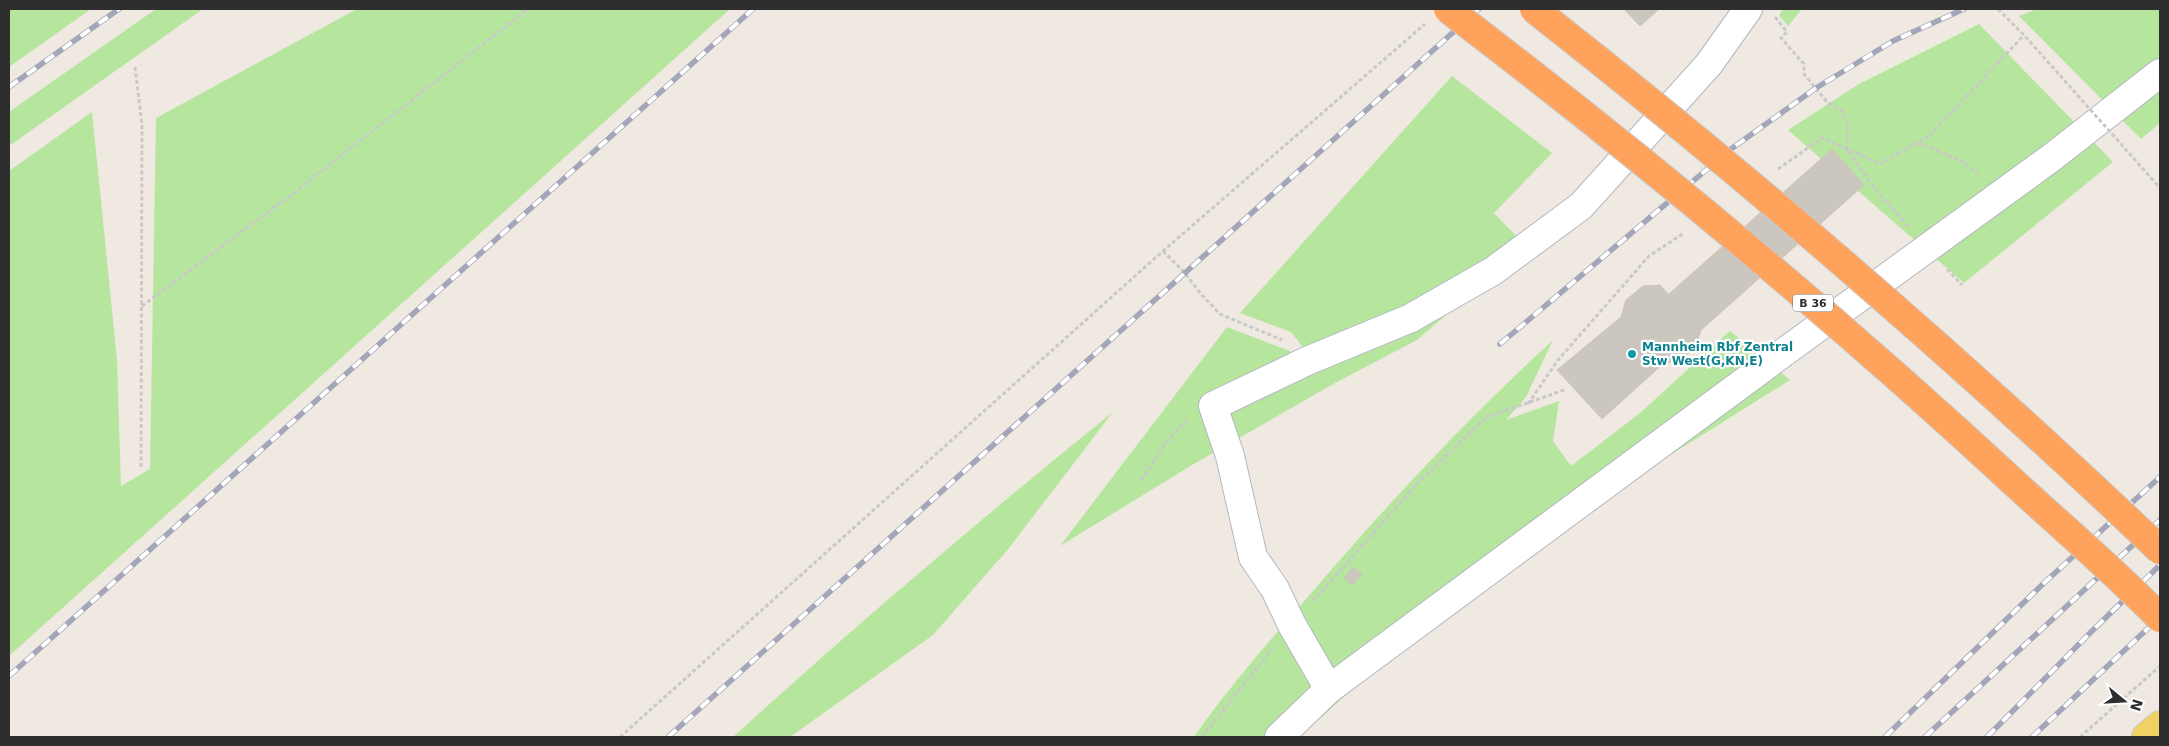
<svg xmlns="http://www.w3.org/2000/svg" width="2169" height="746" viewBox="0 0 2169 746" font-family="'DejaVu Sans',sans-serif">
	<rect width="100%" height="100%" fill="#efe9e1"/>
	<g fill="#b6e59e">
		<path d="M9,9H91L9,67Z"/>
		<path d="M156,9H203L9,146V112Z"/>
		<path d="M357,9H730L9,656V171L92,112L117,360L121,486L150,469L156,118Z"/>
		<path d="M1783,9H1802L1788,26L1779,15Z"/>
		<path d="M2037,9H2160V123L2141,139L2019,16Z"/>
		<path d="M1979,24L2113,162L1964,283L1788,130L1859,84Z"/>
		<path d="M1452,76L1552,153L1494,213L1518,238L1474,272L1397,314L1305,350L1291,332L1240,313Z"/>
		<path d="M1454,308L1417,340L1335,383L1192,465L1060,546L1227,327L1290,351L1298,378Z"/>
		<path d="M1730,331L1790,380L1656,464L1417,632L1299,737H1194C1230,685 1273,637 1314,590C1389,502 1468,418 1553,340L1526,397L1506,420L1559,401L1553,441L1571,466L1640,413Z"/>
		<path d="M1113,412L1009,548L933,635L790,737H733C856,625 983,517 1113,412Z"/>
	</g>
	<g fill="#cbc7bf" stroke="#cbc5ba">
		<path d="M1624,9H1659L1640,26Z"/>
		<path d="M1832,149L1864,185L1701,330L1669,294Z"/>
		<path d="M1660,285L1701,330L1695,348L1680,360L1663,364L1602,419L1557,370L1621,317L1626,300L1643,286Z"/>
		<path d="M1354,567L1362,574L1352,585L1344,578Z"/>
	</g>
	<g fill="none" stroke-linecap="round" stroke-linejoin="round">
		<g stroke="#b4b7c1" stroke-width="30">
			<g id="minor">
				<path d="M1329,689L1292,625L1275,589L1253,557L1230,456L1213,406L1307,361L1411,318L1493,271L1581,206L1709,64L1748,9"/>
				<path d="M1279,737L1329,689L1783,353L2051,158L2160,73"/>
			</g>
		</g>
		<g stroke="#c9c9c9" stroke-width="30">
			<path id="major" d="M2146,737L2160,725"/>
		</g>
		<g stroke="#c9c9c9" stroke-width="3" stroke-dasharray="4 2.5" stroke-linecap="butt">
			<path d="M1775,17L1787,32L1781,38L1804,64V74L1827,102L1841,110L1847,120V149L1874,188L1908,226"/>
			<path d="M135,67L142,125L141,469"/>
			<path d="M1918,143L1962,161L1978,174"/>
			<path d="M1778,169L1822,138L1880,164L1929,136L2024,35"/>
			<path d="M1163,251L1185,273L1201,294L1220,314L1282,340"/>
			<path d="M1947,269L1962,285"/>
			<path d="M142,306L291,195L528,9"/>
			<path d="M1528,404L1558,360L1649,256L1684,233"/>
			<path d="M1141,480L1163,447L1186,420"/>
			<path d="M1313,601L1416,485L1485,418L1564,390"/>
			<path d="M620,737L1163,251L1425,24"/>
			<path d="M1202,737L1272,649"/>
			<path d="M2080,737L2160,666"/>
		</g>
		<use href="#minor" stroke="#fff" stroke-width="28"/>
		<use href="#major" stroke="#f2d163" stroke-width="28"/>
		<g stroke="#a3a6b8" stroke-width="5.5">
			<g id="rail">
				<path d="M9,87L119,9"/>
				<path d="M1500,344L1731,149L1816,88L1893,41L1964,9"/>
				<path d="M9,676L753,9"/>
				<path d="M668,737L1479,9"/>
				<path d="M1885,737L2044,583L2160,477"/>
				<path d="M1925,737L2160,520"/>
				<path d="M1987,737L2092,631L2160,565"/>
				<path d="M2032,737L2160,617"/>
			</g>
		</g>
		<use href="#rail" stroke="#fff" stroke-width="4" stroke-dasharray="11" stroke-linecap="butt"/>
		<g stroke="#c9c9c9" stroke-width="30" stroke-linecap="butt">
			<g id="highway-bridge">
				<path d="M1448,9C1646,160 1839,320 2022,490C2068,532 2116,573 2160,618"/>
				<path d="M1534,9C1751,179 1960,360 2160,550"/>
			</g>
		</g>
		<path stroke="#c9c9c9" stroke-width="3" stroke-dasharray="4 2.5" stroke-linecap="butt" d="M1998,9L2024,35L2160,188"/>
		<use href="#highway-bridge" stroke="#ffa35c" stroke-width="28"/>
	</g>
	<circle fill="#0f9aa8" stroke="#fff" stroke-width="2" cx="1632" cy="354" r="5"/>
	<g text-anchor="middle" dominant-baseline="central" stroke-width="4.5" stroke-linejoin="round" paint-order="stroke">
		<rect fill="#fff" stroke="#6d6d6d" stroke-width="1" x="1793" y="294.5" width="40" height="17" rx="4"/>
		<g font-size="11" font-weight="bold" fill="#2e2e2e">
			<text x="1813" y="303">B 36</text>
		</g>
		<g font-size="12" font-weight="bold" fill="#0d838f" stroke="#fff" text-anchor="start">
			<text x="1642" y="347">Mannheim Rbf Zentral<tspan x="1642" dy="14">Stw West(G,KN,E)</tspan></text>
		</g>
	</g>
	<rect width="2169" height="746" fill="none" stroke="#2e2e2e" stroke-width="20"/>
	<g transform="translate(2124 701) rotate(108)" stroke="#ffffff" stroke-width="4" paint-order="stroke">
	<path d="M0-4L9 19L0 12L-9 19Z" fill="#2e2e2e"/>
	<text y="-8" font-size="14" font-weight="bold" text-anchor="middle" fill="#2e2e2e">N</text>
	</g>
</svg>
